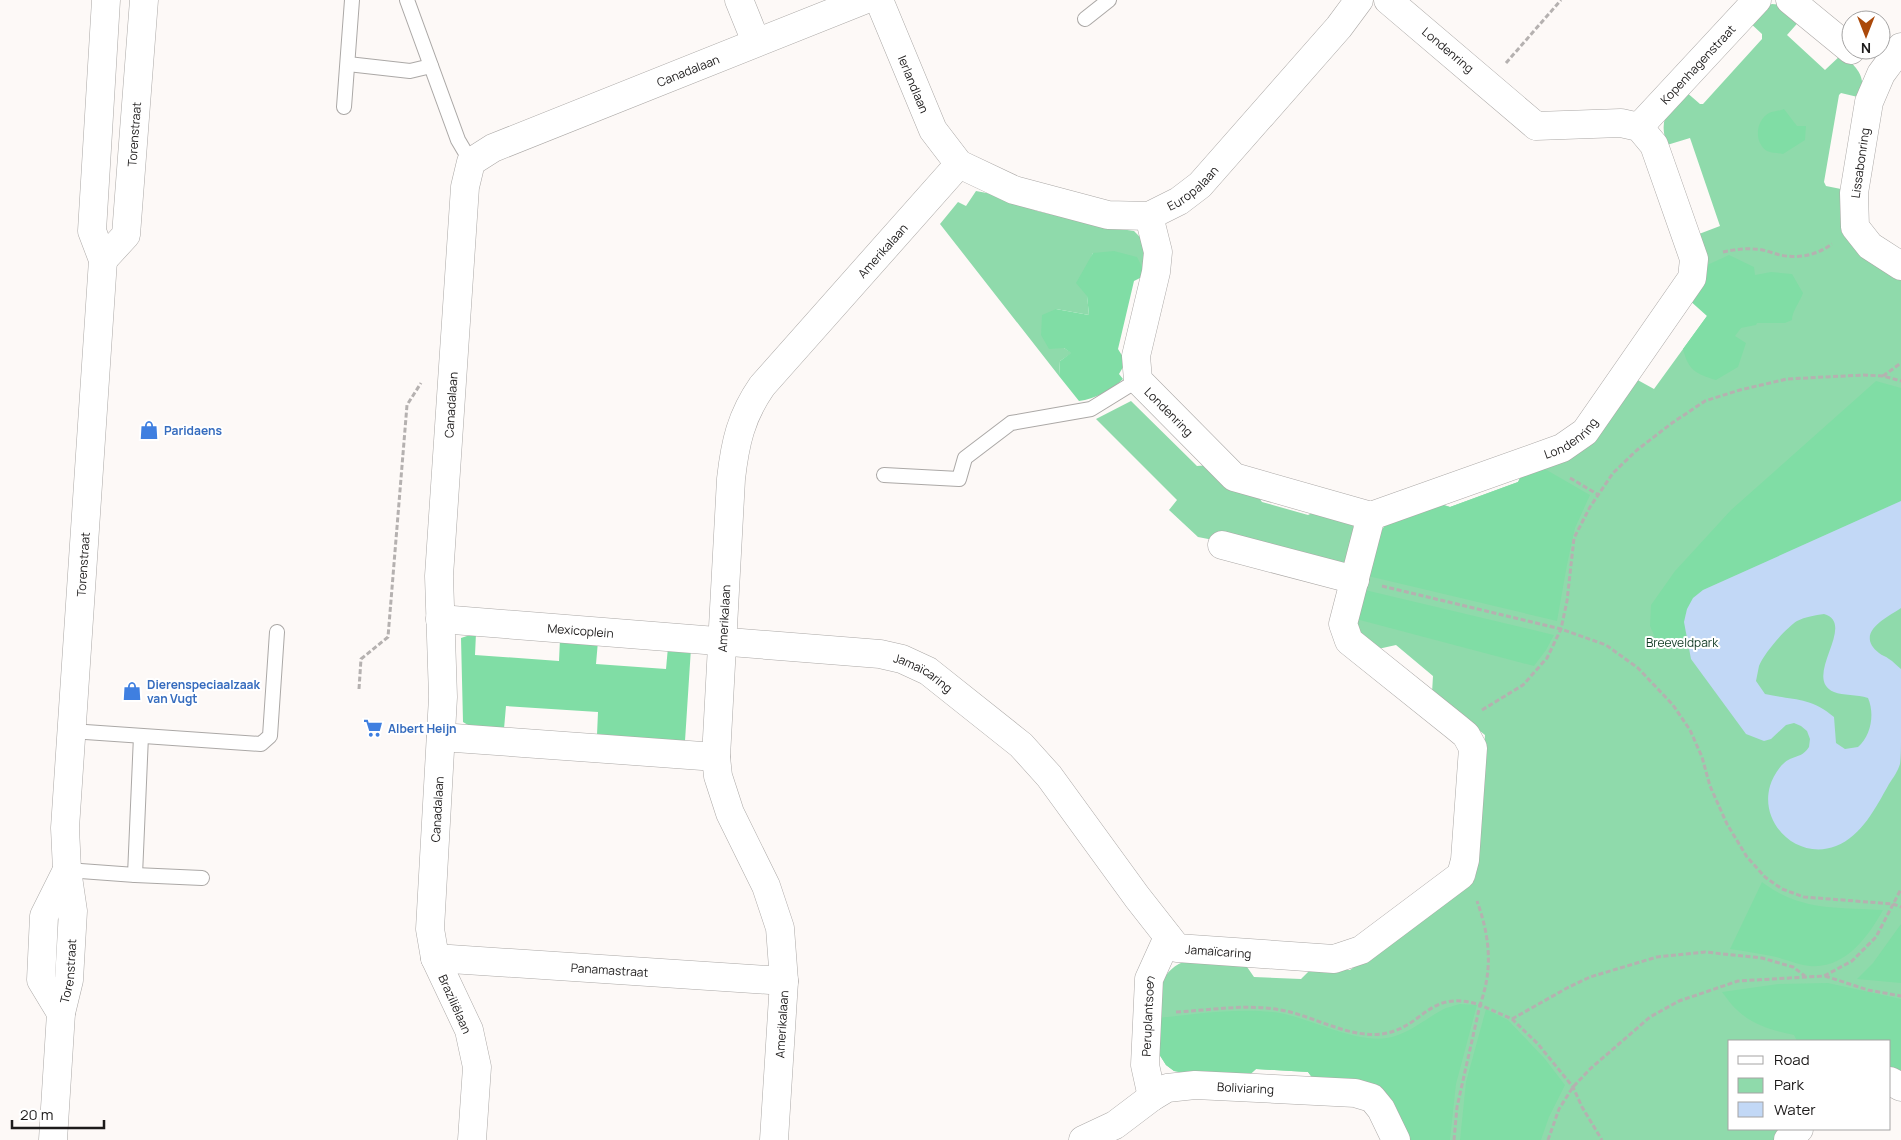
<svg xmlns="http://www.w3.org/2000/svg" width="1901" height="1140" viewBox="0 0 1901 1140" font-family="Manrope,sans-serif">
	<rect width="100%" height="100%" fill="#fdf9f7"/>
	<g fill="#8fdaab">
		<path d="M1772,4L1782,5L1802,18L1787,35L1825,70L1842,54C1858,69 1865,74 1862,98L1841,93L1839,95L1824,182L1826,186L1846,190L1901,275V1078L1890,1041H1730V1129H1787L1776,1140H1406L1387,1102L1317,1084L1308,1072L1256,1069L1246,1078L1174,1071L1166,1065L1159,1054L1160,986C1165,975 1171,967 1183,962L1245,964L1254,977L1301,979L1312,968L1350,970L1475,879L1485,735L1432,693L1433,676L1396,645L1378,649L1356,629L1368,576L1434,502L1450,507L1518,482L1524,470L1634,378L1654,389L1707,316L1699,234L1720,226L1690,138L1667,145C1658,118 1668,111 1685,91L1700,104H1703L1762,39V34L1747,20L1764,7Z"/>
		<path d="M976,191L992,194L1037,211L1100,226L1134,231L1143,240L1146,275L1093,253C1084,272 1087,295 1089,315L1056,309L1064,348L1072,353L1060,361L1059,376L940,224L958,202L966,206Z"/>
		<path d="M1131,401L1197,466L1210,465L1255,492L1262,502L1308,515L1320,509L1353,525L1354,539L1347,566L1198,537L1169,510L1177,500L1096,419Z"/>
	</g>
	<g fill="#80dda5">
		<path d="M1784,109L1797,126H1806L1805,140L1783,154C1778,153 1771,153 1767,151C1754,143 1755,121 1769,113C1773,111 1780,111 1784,109Z"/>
		<path d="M1114,251L1137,257L1146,275L1134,281L1118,349L1126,362L1119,374L1123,379C1112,390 1095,399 1079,401L1059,376L1060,361L1071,353L1064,348L1049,349L1041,335L1042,315L1056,309L1089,315L1087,296L1076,283L1093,253Z"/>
		<path d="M1729,255L1754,267L1755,275L1771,272L1792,274L1803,293C1800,302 1792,311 1792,320L1785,323H1757L1756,325L1741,328L1735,336L1746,343L1738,367L1716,380C1696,374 1688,370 1683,349L1707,316L1688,299L1705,266Z"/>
		<path d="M1876,381L1901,388V501L1703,590C1683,608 1682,620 1688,645L1657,642L1650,626L1651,605L1675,571L1731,510Z"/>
		<path d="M1538,465L1590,495L1575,528L1567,565L1557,621L1368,576L1378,536L1385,525L1434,502L1450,507L1518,482L1524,470Z"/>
		<path d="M1365,590L1554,635L1546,650L1534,666L1356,619Z"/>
		<path d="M476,633L475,655L559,661L560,639L598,641L596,664L666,669L668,647L691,648L685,741L597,735L598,712L506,706L504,729L468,725L463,722L461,638Z"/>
		<path d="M1762,882C1800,911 1837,907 1883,910C1868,937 1845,969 1810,966C1799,965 1787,960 1776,957C1761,954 1746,951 1730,949Z"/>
		<path d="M1901,924V983L1857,979L1873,963Z"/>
		<path d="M1828,983L1901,999V1078L1890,1072V1041H1797L1794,1035C1774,1031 1752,1025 1737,1010C1731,1005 1727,998 1722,992L1778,984Z"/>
		<path d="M1460,1004L1477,1005L1456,1084L1450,1140H1406L1387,1102L1317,1084L1308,1072L1256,1069L1246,1078L1188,1074L1174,1071L1166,1065L1159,1054L1157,1018C1197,1014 1240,1007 1280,1013C1312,1019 1355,1043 1387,1038C1407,1035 1425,1019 1442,1010C1447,1007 1454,1006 1460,1004Z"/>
		<path d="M1486,1009L1508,1020L1545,1059L1565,1085L1549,1117L1541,1140H1460L1466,1082Z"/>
	</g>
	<path fill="#c2d8f6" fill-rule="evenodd" d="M1901,501V608C1886,618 1854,633 1879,653C1882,656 1886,656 1889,659C1893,661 1897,666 1901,669C1901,692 1901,715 1901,738C1901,746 1901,757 1900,764C1898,771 1893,778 1889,784C1876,807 1862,836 1836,846C1798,861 1759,824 1770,786C1773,776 1781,763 1790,759C1799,755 1803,756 1809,747L1810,739L1807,731L1801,726L1794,723L1786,725L1771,739L1764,741L1746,734L1691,659L1684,622L1687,609L1693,598L1703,590ZM1824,614C1858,624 1801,678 1834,692C1843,696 1857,694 1868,698C1875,714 1871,736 1858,747L1845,749L1836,743L1834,717C1811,697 1792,700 1765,694L1756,681C1757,676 1758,671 1759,666C1764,653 1786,628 1797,621C1805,617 1815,615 1824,614Z"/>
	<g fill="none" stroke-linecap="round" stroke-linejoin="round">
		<g stroke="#aba8a6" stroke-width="16">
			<g id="service">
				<path d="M407,0L458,140L471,162"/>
				<path d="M1085,19L1109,0"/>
				<path d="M348,64L410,71L431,66"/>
				<path d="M344,107L352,0"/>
				<path d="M884,475L959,479L965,458L1011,423L1091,409L1138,380"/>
				<path d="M71,731L261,744L270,736L277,632"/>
				<path d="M67,870L135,875L141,736"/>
				<path d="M135,875L202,878"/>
			</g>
		</g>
		<g stroke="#aba8a6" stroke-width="29">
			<g id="minor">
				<path d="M739,0L756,42"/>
				<path id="s1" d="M879,0L933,130L959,164L1014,190L1108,215L1149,216L1179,201L1200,185L1339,27L1359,0"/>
				<path d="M1790,0L1851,50"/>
				<path d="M1901,47L1881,74L1869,102L1854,193L1855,227L1870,246L1901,266"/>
				<path id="s2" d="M1639,127L1757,0"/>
				<path id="s3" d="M1149,216L1158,252L1156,272L1136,356L1138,380L1234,477L1371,516L1562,448L1585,432L1692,278L1694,259L1654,145L1639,127L1621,123L1536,126L1388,0"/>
				<path d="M1222,545L1355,580"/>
				<path id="s4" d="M440,619L880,654L902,659L928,671L1021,745L1049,776L1137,897L1177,948L1334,959L1361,950L1461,875L1465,860L1473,748L1466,735L1455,726L1349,641L1343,624L1371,516"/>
				<path d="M441,737L716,757"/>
				<path id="s5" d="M435,958L784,981"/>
				<path d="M1890,1081L1901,1087"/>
				<path id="s6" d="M1152,1097L1145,1065L1149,979L1168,937"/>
				<path id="s7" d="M472,1140L477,1067L469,1030L435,958L430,929L443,697L439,576L465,187L471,162L493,148L864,0"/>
				<path id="s8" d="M774,1140L784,981L780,928L766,886L730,813L718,776L716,757L731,479C735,443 741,416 762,386L959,164"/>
				<path id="s9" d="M1083,1140L1115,1125L1152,1097L1167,1088L1195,1085L1355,1093L1372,1098L1381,1109L1396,1140"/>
				<path d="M1788,1140L1799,1129"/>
			</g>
		</g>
		<g stroke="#aba8a6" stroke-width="29">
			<g id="tertiary">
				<path id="s10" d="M103,260L126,235L144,0"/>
				<path d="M61,1013L41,980L44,916L67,870"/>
				<path id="s11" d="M53,1140L61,1013L69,980L73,911L67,870L65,828L103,260L92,231L106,0"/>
			</g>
		</g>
		<g stroke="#b5b1b0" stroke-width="3" stroke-dasharray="5 2.5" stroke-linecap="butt">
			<path d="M1506,63L1561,0"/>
			<path d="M1723,252C1733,250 1743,248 1754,249C1763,249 1772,253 1780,255C1799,259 1817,255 1832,244"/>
			<path d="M1883,376L1901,363"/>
			<path d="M1570,478L1597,494"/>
			<path d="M1382,586L1561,629L1606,645L1638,668L1673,705L1690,730L1702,757L1710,786L1727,824L1747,857L1765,877L1782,889L1804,897L1893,904L1901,907"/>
			<path d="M359,689L361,659L388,637L407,405L421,383"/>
			<path d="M1482,710L1523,685L1547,658L1561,629L1567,601L1574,538L1590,507L1613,473L1637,450L1672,423L1705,401L1740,390L1787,379L1863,375L1883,376L1901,381"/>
			<path d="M1825,976L1868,990L1901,996"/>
			<path d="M1176,1012C1214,1010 1249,1003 1286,1011C1317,1018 1350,1038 1382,1034C1424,1028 1428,988 1480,1005C1493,969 1490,937 1477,901"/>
			<path d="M1512,1019L1567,988L1590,977L1657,957L1705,952L1762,958L1793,967L1805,976"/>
			<path d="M1454,1140L1457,1107L1480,1005L1512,1019L1538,1044L1573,1087L1582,1107L1602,1140"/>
			<path d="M1548,1140L1559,1109L1573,1087L1590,1069L1650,1017L1679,1001L1738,981L1824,976L1852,961L1876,937L1901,889"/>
		</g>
		<use href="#service" stroke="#fff" stroke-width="14"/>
		<use href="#minor" stroke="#fff" stroke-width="28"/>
		<use href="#tertiary" stroke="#fff" stroke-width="28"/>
	</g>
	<defs>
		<g id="shop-bare" transform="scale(1.5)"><path d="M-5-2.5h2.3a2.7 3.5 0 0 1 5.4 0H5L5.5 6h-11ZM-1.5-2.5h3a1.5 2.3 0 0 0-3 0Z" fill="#3f7fe0" stroke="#fff" stroke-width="2.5" paint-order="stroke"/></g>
		<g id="supermarket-bare" transform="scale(1.5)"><path d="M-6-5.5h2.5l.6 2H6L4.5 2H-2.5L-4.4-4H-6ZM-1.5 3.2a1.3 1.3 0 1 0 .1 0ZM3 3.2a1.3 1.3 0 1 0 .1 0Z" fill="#3f7fe0" stroke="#fff" stroke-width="2.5" paint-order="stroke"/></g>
	</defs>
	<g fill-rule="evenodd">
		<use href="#shop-bare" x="149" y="430"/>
		<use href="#shop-bare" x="132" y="691"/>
		<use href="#supermarket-bare" x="373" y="728"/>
	</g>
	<g text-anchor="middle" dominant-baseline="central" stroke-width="4" stroke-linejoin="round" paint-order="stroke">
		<g font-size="12" fill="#1d1b1b" stroke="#fff">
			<text transform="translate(1448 50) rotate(40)">Londenring</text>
			<text stroke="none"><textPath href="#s2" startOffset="86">Kopenhagenstraat</textPath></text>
			<text stroke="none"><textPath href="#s7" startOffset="1225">Canadalaan</textPath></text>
			<text stroke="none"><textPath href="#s1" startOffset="91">Ierlandlaan</textPath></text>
			<text stroke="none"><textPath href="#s10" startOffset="135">Torenstraat</textPath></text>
			<text transform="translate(1860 163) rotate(-82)">Lissabonring</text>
			<text stroke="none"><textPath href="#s1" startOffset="435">Europalaan</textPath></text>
			<text stroke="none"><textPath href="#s8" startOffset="955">Amerikalaan</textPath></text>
			<text stroke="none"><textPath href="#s7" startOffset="745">Canadalaan</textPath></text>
			<text stroke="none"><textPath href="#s3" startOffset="212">Londenring</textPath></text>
			<text stroke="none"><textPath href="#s3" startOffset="662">Londenring</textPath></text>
			<text stroke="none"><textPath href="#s11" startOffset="578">Torenstraat</textPath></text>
			<text stroke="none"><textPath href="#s8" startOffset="535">Amerikalaan</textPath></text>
			<text stroke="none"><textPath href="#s4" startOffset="141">Mexicoplein</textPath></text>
			<text stroke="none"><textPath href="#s4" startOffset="489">Jamaïcaring</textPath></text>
			<text stroke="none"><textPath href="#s7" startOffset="340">Canadalaan</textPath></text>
			<text stroke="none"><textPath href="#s4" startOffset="909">Jamaïcaring</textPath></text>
			<text stroke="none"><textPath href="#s5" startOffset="175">Panamastraat</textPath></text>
			<text stroke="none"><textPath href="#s11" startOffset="170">Torenstraat</textPath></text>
			<text transform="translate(455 1004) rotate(66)">Braziliëlaan</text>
			<text stroke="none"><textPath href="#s6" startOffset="82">Peruplantsoen</textPath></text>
			<text stroke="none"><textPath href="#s8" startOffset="116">Amerikalaan</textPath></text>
			<text stroke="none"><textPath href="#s9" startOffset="178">Boliviaring</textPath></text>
		</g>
		<g font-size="12" font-weight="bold" fill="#366cbe" stroke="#fff" text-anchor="start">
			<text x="164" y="430">Paridaens</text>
			<text x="147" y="684">Dierenspeciaalzaak<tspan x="147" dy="14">van Vugt</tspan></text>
			<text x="388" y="728">Albert Heijn</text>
		</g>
		<g font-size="12" fill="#133b25" stroke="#fff">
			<text x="1682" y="642">Breeveldpark</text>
		</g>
	</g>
	<rect x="1728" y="1040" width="162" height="90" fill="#ffffff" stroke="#a5a4a4"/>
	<rect x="1738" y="1056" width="25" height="8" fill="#ffffff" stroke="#a5a4a4"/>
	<text x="1774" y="1065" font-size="15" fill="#1d1b1b">Road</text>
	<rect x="1738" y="1078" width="25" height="15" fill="#8fdaab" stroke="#a5a4a4"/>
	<text x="1774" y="1090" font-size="15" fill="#1d1b1b">Park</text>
	<rect x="1738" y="1102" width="25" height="15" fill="#c2d8f6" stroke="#a5a4a4"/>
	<text x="1774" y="1115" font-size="15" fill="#1d1b1b">Water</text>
	<g transform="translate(1866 35) rotate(180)"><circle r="24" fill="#ffffff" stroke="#a5a4a4"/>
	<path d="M0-4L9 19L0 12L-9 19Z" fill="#ab490a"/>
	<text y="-8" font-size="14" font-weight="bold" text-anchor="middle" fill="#1d1b1b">N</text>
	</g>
	<path d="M12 1120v8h92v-8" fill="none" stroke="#1d1b1b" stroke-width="2.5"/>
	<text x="20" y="1120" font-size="15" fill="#1d1b1b" stroke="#ffffff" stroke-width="4" paint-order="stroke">20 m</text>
</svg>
